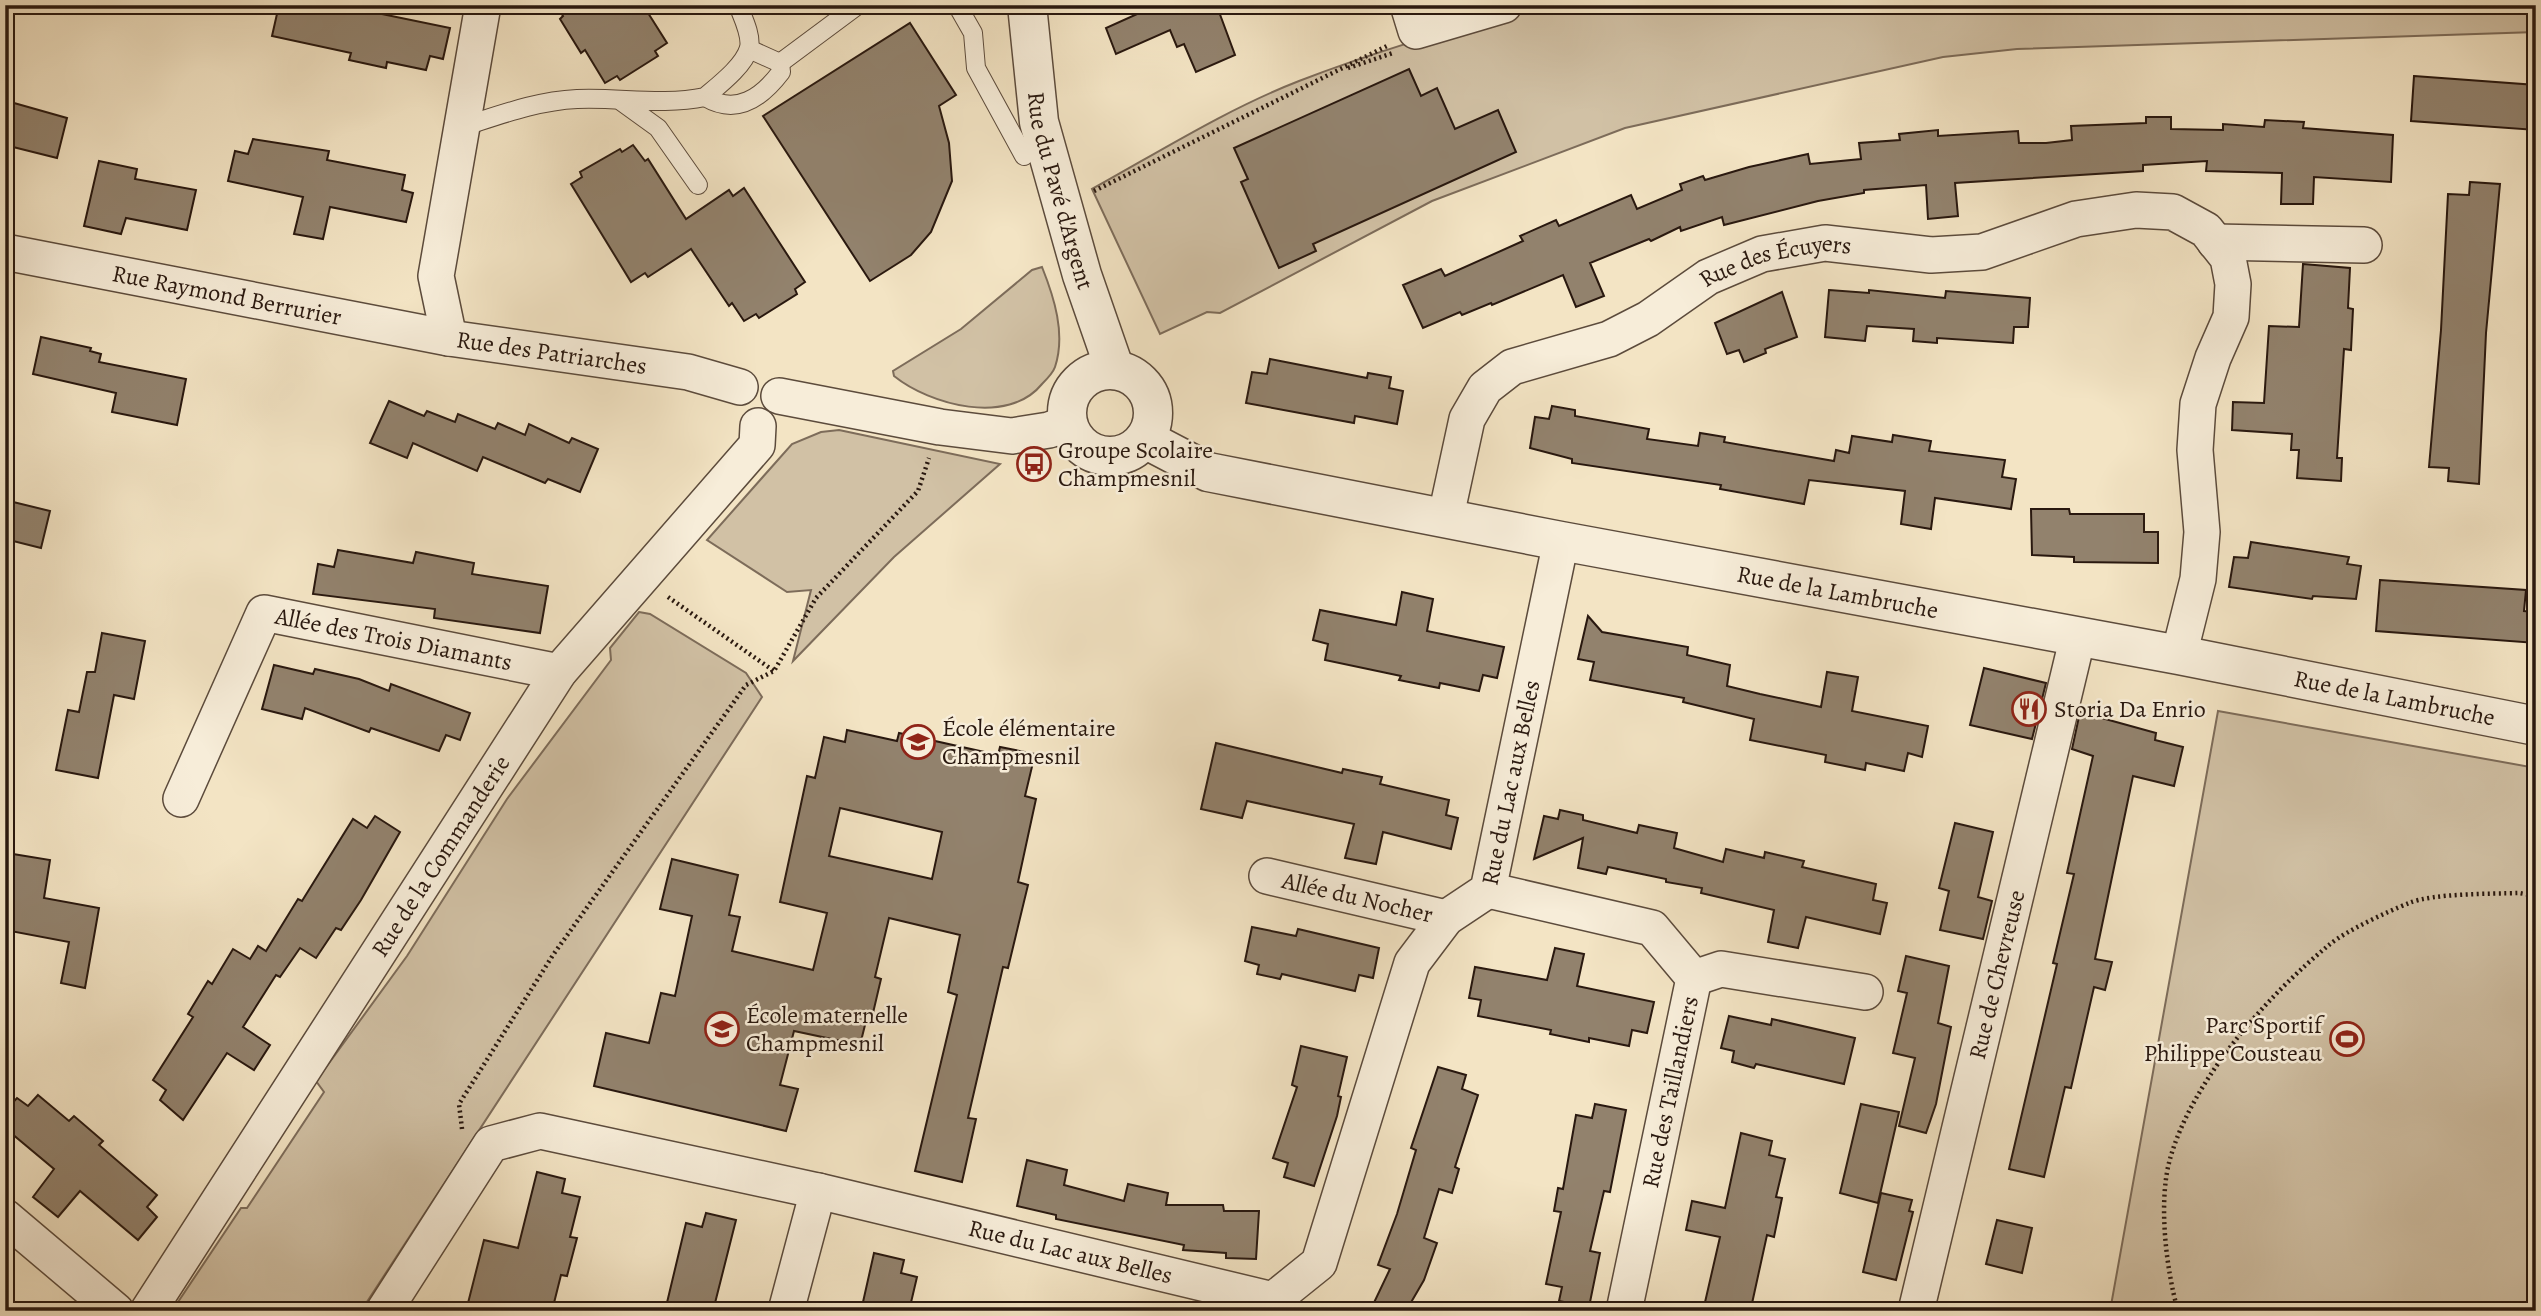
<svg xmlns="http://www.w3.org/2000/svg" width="2541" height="1316" viewBox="0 0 2541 1316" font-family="Alegreya,serif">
	<rect width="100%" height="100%" fill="#f3e4c4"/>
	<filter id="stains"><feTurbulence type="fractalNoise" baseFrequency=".00286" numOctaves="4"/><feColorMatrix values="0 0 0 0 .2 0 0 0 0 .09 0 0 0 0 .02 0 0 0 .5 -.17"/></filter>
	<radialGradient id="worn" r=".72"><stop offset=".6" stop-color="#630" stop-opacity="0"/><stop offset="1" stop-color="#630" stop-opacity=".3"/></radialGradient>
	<g fill="#d1c1a5" stroke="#7d6c5a" stroke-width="2">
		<path d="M1536,5H2536V32L2017,49L1943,57L1625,128L1432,201L1220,313L1207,312L1160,334L1092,189C1159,152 1227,109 1299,81C1376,51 1457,28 1536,5Z"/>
		<path d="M1042,267C1054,297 1066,334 1055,367C1053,373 1047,379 1042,384C1008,426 930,405 894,376L893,371L961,329L1032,270Z"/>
		<path d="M839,430L1000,464L894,557L793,661L811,590L787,592L707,540L792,444L821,432Z"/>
		<path d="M639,612L650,614L746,673L762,697L361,1311H172L241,1208H247L324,1092L316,1081L407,956L507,799L611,660L610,648Z"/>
		<path d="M2218,711L2536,768V1311H2110Z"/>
	</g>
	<g fill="#92826d" stroke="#29180f" stroke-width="2" fill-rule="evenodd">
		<path d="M279,5H374L372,12L450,28L443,59L430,56L426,70L387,62L386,68L349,60L351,53L272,36Z"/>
		<path d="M556,5H643L667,43L655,51L658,56L620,80L617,76L605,83L585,50L581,53L560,19L563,16Z"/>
		<path d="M1157,5H1226L1218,9L1235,55L1196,72L1184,44L1177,47L1170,30L1116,54L1106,28Z"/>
		<path d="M910,23L956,95L939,106L949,143L952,181L931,232L911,255L870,281L763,116Z"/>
		<path d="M1409,69L1421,96L1437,88L1455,129L1498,110L1516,152L1313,244L1316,251L1279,268L1241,182L1248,179L1234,148Z"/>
		<path d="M2414,76L2536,85V130L2411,121Z"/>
		<path d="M14,103L67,118L57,158L5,145Z"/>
		<path d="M2146,117H2171V129L2223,130V124L2264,127L2265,120L2304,122L2303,128L2393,135L2391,182L2314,177L2313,204H2281L2282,173L2206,171L2207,161L2143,165V171L1955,183L1958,216L1928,219L1926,185L1864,190V193L1818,201L1724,225L1722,217L1681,231L1680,227L1651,241L1649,239L1590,263L1604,296L1576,307L1563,275L1492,305L1491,303L1462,315L1460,312L1423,328L1403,285L1441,269L1445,276L1523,241L1520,236L1556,220L1559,226L1631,195L1637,209L1682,190L1680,184L1703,176L1705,180L1749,167L1808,154L1810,164L1861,159L1859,143L1900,140L1899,134L1938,130V136L2018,131L2019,143H2046L2072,140L2071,126L2146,123Z"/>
		<path d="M253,139L329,151L327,160L405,175L402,190L413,193L406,222L330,207L323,239L294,234L303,197L228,181L235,151L248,154Z"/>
		<path d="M633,145L645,161L648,159L686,219L729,190L733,196L744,188L805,282L795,289L797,294L759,318L756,314L744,321L732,303L729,306L691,249L648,277L645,273L631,282L571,184L582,177L580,172L620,149L622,152Z"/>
		<path d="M99,161L137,169L135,179L196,190L187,230L126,218L121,234L84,226Z"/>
		<path d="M2470,182L2500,184L2486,333L2479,484L2448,481L2449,468L2429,467L2441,330L2448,194L2469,195Z"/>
		<path d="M2303,264L2350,268L2348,308L2353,309L2351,350L2344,349L2337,458H2342L2341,481L2297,478L2299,450H2291L2292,434L2232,430L2233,402L2264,403L2269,326L2299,327Z"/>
		<path d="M1829,290L1869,293V290L1945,298L1946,291L2030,298L2028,327H2014L2013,343L1937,338V343L1913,341L1914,329L1867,326L1865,341L1825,337Z"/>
		<path d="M1782,292L1797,337L1765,349L1766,353L1744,362L1739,350L1727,354L1715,323Z"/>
		<path d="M41,337L91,348L90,351L101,354L99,362L186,379L177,425L112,412L116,393L33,374Z"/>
		<path d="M1270,359L1367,378L1368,373L1391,377L1389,388L1403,391L1397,424L1355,416L1354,423L1246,403L1252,372L1267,374Z"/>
		<path d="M389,401L424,416L427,411L455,422L458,414L495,429L498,423L525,435L529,424L569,443L572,438L598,449L580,492L548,479L545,483L483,457L477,471L413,443L407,458L370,443Z"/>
		<path d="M1552,406L1575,410V416L1649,429L1647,439L1698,446L1700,433L1725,437L1724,442L1834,461L1836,450L1849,453L1852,436L1892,442L1893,435L1931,441L1929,451L2005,460L2002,477L2016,479L2011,509L1935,498L1931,529L1901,524L1905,491L1809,480L1804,504L1720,489L1721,485L1572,463V459L1530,448L1535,417L1549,419Z"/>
		<path d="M5,500L50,511L41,548L5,539Z"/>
		<path d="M2031,509H2069L2070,514H2144V532H2158V563L2074,562V557L2032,555Z"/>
		<path d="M2251,542L2349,557L2347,564L2361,566L2356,599L2313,596L2312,599L2229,587L2234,557L2248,558Z"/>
		<path d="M338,550L413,563L416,552L474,563L472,574L548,586L540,633L434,618L435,609L313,594L318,564L334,567Z"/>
		<path d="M2380,580L2526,590L2524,611L2536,612V643L2376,631Z"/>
		<path d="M1402,592L1433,599L1427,631L1504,647L1497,678L1483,675L1479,691L1440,683L1439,688L1399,680L1401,676L1325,660L1328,644L1313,640L1320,610L1396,625Z"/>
		<path d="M1588,616L1602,632L1688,647L1687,655L1730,665L1727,686L1760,694L1821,707L1827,672L1858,677L1852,711L1928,726L1922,757L1908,753L1904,771L1866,763L1865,770L1825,762L1826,755L1750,740L1754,719L1683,702L1684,698L1590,680L1594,662L1578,659Z"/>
		<path d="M102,633L145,641L134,699L114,695L98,778L56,770L68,710L79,712L87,672H95Z"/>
		<path d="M274,665L313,674L315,669L359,679L389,691L391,684L470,713L460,740L446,735L439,751L371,728L369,732L305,708L302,719L262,709Z"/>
		<path d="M1984,668L2046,683L2032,739L1970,725Z"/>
		<path d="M2080,712L2156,733L2155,740L2183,747L2174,786L2133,776L2095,959L2112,962L2105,990L2094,987L2071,1088L2065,1087L2044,1177L2009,1169L2057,964L2053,963L2074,874L2067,873L2093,756L2072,749Z"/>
		<path d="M847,730L897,741L899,733L998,755L1000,747L1035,754L1025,796L1036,799L1018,882L1028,885L1008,968L1003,967L968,1118L976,1119L962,1182L915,1171L957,995L948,992L960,935L889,918L875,977L881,979L873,1013H868L860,1045L794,1031L780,1085L798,1089L786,1131L594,1086L606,1033L649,1043L661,993L675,996L692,916L660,909L672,859L738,875L729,915L740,917L732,951L813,970L827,913L780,902L807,776L815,778L824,737L845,742ZM840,808L942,832L932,879L829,856Z"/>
		<path d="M1216,743L1342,773L1343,769L1382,777L1380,784L1449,800L1446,815L1458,818L1451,849L1383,832L1376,864L1345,858L1354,824L1247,801L1242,818L1201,809Z"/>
		<path d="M1560,810L1583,815V820L1637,833L1639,825L1677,833L1674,848L1723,862L1726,849L1764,858L1765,852L1804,861L1802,867L1876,884L1873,900L1887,903L1880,934L1806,917L1798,948L1768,942L1774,910L1701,893L1702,888L1666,882V879L1608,867L1606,874L1578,868L1583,838L1534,859L1544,816L1558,819Z"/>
		<path d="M375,816L400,832L361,900L341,930L336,928L316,958L300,948L280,977L276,975L243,1027L270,1045L254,1070L227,1053L183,1120L160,1100L166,1090L153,1080L193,1017L188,1014L208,981L212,984L233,949L250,959L258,946L266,951L298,899L302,901L353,819L367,828Z"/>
		<path d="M1955,823L1993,832L1978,897L1992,901L1983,939L1940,930L1949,891L1939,888Z"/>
		<path d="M13,854L50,860L44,898L99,908L85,988L61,983L69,942L5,930V896Z"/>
		<path d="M1252,927L1296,936L1298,929L1379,948L1373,978L1359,975L1355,991L1282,974L1280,979L1257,974L1259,965L1245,961Z"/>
		<path d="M1555,948L1584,954L1577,986L1654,1002L1647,1033L1632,1030L1629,1046L1589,1038V1042L1550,1034L1551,1030L1478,1016L1481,1000L1469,998L1475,967L1547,980Z"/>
		<path d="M1906,956L1949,966L1938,1023L1951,1027L1936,1104L1926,1133L1899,1126L1915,1058L1893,1053L1907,993L1898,991Z"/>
		<path d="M1729,1016L1771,1025L1772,1019L1855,1038L1844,1084L1756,1064L1754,1068L1732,1062L1734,1051L1721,1048Z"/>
		<path d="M1301,1046L1347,1057L1338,1096L1341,1097L1337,1116L1314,1186L1284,1177L1288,1163L1273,1158L1297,1087L1292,1085Z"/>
		<path d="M1438,1067L1466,1075L1462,1089L1478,1095L1455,1167L1459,1169L1452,1193L1439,1189L1424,1238L1437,1243L1424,1280L1406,1311H1370L1390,1269L1378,1265L1397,1214L1416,1150L1411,1148Z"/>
		<path d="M38,1095L69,1121L74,1116L103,1141L99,1145L157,1195L147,1207L157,1217L138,1240L80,1191L58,1217L33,1197L54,1169L5,1128V1111L17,1098L28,1106Z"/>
		<path d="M1595,1104L1626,1110L1610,1192L1604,1191L1590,1251L1600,1253L1589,1307L1559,1301L1562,1287L1546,1284L1561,1212L1554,1211L1558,1188L1563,1189L1576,1115L1592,1118Z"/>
		<path d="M1861,1104L1899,1112L1878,1203L1840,1193Z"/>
		<path d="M1741,1133L1772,1141L1769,1155L1785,1159L1776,1197L1782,1198L1774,1237L1767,1235L1751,1308L1735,1305L1734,1311H1703L1720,1237L1686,1230L1692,1201L1725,1208Z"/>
		<path d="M1027,1160L1067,1170L1064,1185L1124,1201L1128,1184L1168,1193L1166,1205H1223L1224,1211H1259L1256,1259L1226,1258V1253L1183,1250L1184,1245L1056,1219V1215L1017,1206Z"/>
		<path d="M537,1172L565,1179L562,1193L580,1197L570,1237L577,1238L567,1276L561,1275L552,1311H466L484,1240L518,1248Z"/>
		<path d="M1881,1193L1912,1200L1909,1211L1913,1212L1896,1280L1863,1272Z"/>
		<path d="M706,1213L736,1220L713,1311H665L686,1223L702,1227Z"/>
		<path d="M1997,1220L2032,1228L2022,1273L1986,1264Z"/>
		<path d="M874,1253L904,1260L901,1273L917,1277L909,1311H861Z"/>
	</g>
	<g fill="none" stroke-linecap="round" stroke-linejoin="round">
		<g stroke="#5c4b3c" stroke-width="20">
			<g id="service">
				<path d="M957,5L973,33L976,68L1024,156"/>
				<path d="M780,63L858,5"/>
				<path d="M705,97C737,116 762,97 781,72L780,63L749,49"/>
				<path d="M622,102L658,128L698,185"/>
				<path d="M462,127C500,115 536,101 577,99C620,97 662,106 705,97C719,85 744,66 749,48C752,35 742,16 738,5"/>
			</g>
		</g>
		<g stroke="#5c4b3c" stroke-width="38">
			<g id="minor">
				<path d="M1408,5L1416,31L1504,5"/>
				<path d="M2215,242L2364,245"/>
				<path id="s1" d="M5,252L449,338L688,372L740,387"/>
				<path d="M449,338L436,276L483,5"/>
				<path d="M779,396L940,427L1012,436L1049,430L1068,423"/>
				<path id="s2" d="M1446,516L1467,419L1485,388L1512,367L1609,339L1648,319L1708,277L1762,254L1825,243L1931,255L1982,252L2076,219L2136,210L2173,212L2206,230L2228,258L2233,284L2231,317L2213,358L2198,404L2195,450L2202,532L2198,579L2179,655"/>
				<path id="s3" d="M181,799L264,613L559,672"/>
				<path id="s4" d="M1267,876L1446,918"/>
				<path d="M1488,890L1652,928L1694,978L1624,1311"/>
				<path d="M1694,978L1721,969L1865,992"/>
				<path d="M5,1217L116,1311"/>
				<path id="s5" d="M148,1311L559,672L757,445L758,426"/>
				<path id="s6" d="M384,1311L491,1144L540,1131L818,1191L1273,1300L1319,1263L1412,963L1446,918L1488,890L1561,541"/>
				<path d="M786,1311L818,1191"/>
				<path id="s7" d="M1916,1311L2078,636"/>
			</g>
		</g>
		<g stroke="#5c4b3c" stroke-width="41">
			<g id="tertiary">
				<path id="s8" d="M1027,5L1039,122L1082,275L1115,370"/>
				<circle cx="1110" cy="413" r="43"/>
				<path id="s9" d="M1145,439L1208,472L1561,541L2179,655L2536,726"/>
			</g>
		</g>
		<g stroke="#29180f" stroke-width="4.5" stroke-dasharray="2 3.5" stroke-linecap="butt">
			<path d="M1535,10L1551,5"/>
			<path d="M1348,68L1393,53"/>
			<path d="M1094,191L1387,46"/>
			<path d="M668,597L774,671"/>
			<path d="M462,1129L459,1104L553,955L746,685L774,671L816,598L918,491L929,458"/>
			<path d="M2178,1311C2166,1269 2158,1201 2170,1159C2192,1080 2267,996 2329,945C2347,930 2387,912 2409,903C2434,893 2491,894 2519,893L2536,896"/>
		</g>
		<use href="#service" stroke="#f7edd9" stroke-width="18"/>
		<use href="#minor" stroke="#f7edd9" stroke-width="35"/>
		<use href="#tertiary" stroke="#f7edd9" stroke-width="38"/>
	</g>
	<defs>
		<g id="bus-ring" transform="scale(1.75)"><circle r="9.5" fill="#f7edd9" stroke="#8f2418" stroke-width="1.5"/><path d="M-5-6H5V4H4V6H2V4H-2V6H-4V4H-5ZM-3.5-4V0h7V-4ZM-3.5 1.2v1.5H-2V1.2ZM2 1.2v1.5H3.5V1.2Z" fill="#8f2418"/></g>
		<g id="restaurant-ring" transform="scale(1.75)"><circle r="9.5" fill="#f7edd9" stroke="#8f2418" stroke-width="1.5"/><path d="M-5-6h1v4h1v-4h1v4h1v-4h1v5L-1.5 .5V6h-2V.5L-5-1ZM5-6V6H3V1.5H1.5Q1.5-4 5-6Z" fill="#8f2418"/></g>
		<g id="school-ring" transform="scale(1.75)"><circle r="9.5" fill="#f7edd9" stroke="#8f2418" stroke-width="1.5"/><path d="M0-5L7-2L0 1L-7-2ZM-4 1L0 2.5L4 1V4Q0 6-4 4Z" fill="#8f2418"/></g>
		<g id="stadium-ring" transform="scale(1.75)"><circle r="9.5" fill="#f7edd9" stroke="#8f2418" stroke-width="1.5"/><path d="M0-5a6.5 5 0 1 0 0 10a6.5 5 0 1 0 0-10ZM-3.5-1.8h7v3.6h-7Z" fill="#8f2418"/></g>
	</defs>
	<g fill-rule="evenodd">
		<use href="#bus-ring" x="1034" y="464"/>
		<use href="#restaurant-ring" x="2029" y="709"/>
		<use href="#school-ring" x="918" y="742"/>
		<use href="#school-ring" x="722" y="1029"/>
		<use href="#stadium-ring" x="2347" y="1039"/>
	</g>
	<g text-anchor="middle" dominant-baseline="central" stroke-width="5" stroke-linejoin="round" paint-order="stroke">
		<g font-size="24" fill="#29180f" stroke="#f7edd9">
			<text stroke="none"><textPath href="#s8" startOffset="189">Rue du Pavé d'Argent</textPath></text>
			<text stroke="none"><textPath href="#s2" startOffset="458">Rue des Écuyers</textPath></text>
			<text stroke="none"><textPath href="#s1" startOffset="226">Rue Raymond Berrurier</textPath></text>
			<text stroke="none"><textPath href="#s1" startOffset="556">Rue des Patriarches</textPath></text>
			<text stroke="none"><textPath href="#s9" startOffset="712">Rue de la Lambruche</textPath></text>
			<text stroke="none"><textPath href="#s3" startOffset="336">Allée des Trois Diamants</textPath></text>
			<text stroke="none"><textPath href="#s9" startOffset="1279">Rue de la Lambruche</textPath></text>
			<text stroke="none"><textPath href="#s6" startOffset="1591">Rue du Lac aux Belles</textPath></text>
			<text stroke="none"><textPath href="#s5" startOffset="541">Rue de la Commanderie</textPath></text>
			<text stroke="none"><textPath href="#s4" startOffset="93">Allée du Nocher</textPath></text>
			<text stroke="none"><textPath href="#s7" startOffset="346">Rue de Chevreuse</textPath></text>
			<text transform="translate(1670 1092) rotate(-78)">Rue des Taillandiers</text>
			<text stroke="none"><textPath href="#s6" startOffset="793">Rue du Lac aux Belles</textPath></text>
		</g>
		<g font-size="24" fill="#29180f" stroke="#f7edd9" text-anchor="start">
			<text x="1058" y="450">Groupe Scolaire<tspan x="1058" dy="28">Champmesnil</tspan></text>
			<text x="2054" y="709">Storia Da Enrio</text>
			<text x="942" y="728">École élémentaire<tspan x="942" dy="28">Champmesnil</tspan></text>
			<text x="746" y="1015">École maternelle<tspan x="746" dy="28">Champmesnil</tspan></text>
			<text x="2322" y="1025" text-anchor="end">Parc Sportif<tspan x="2322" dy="28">Philippe Cousteau</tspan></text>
		</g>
	</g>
	<rect width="2541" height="1316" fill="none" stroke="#f3e4c4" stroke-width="28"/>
	<rect x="7" y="7" width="2527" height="1302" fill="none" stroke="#29180f" stroke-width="3.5"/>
	<rect x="14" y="14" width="2513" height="1288" fill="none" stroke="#29180f" stroke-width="2"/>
	<rect width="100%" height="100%" filter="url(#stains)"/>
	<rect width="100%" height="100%" fill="url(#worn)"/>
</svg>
